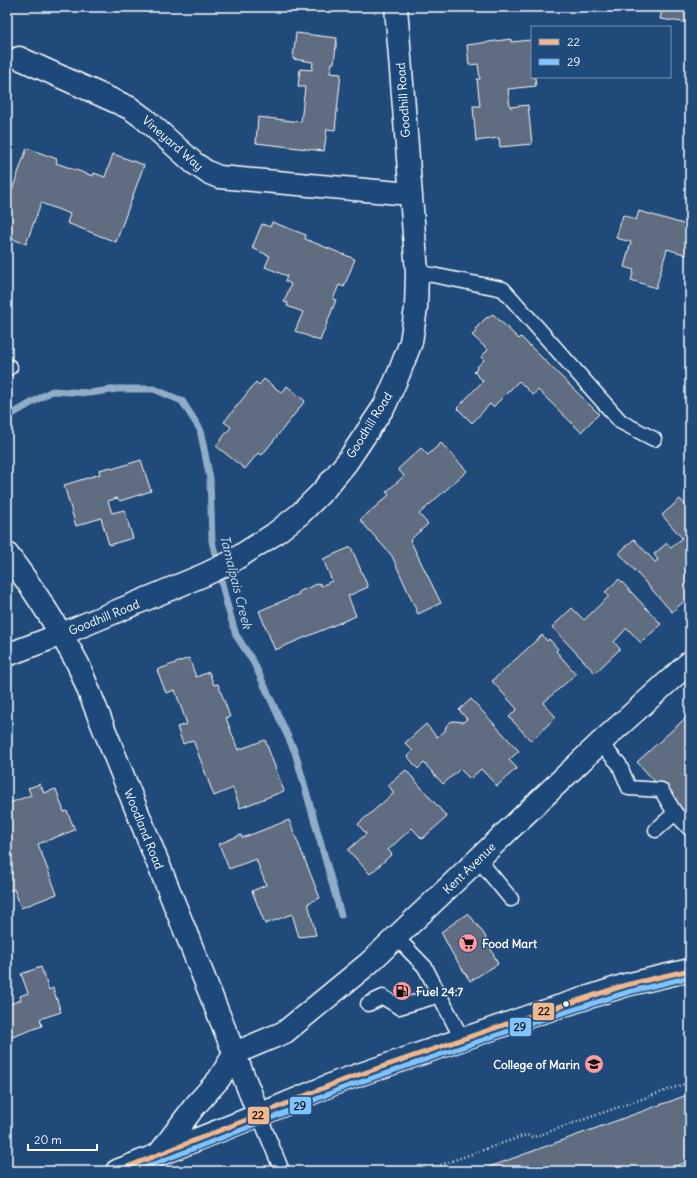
<svg xmlns="http://www.w3.org/2000/svg" width="697" height="1178" viewBox="0 0 697 1178" font-family="Delius,sans-serif">
	<rect width="100%" height="100%" fill="#1f4a7a"/>
	<filter id="ink" filterUnits="userSpaceOnUse"><feTurbulence type="fractalNoise" baseFrequency=".025" numOctaves="2"/><feDisplacementMap in="SourceGraphic" scale="8" xChannelSelector="R" yChannelSelector="G"/><feConvolveMatrix kernelMatrix="1 2 1 2 8 2 1 2 1" color-interpolation-filters="sRGB"/></filter>
	<g filter="url(#ink)">
		<g fill="none" stroke-linecap="round" stroke-linejoin="round">
			<path stroke="#90acc7" stroke-width="7" d="M7,417L52,391L90,393L117,389H154L182,401L200,429L210,479L212,541L226,601L236,635L254,663L295,752L341,915"/>
		</g>
		<g fill="#606c80" stroke="#fff">
			<path d="M654,7H690V23L660,19L662,10L653,9Z"/>
			<path d="M296,33L337,38L334,63H332L330,73L341,74L335,130L327,129L324,151L256,143L258,117L301,122L305,87H298L300,69L312,70L313,62L293,59Z"/>
			<path d="M511,39V42L531,40L532,77H535L536,86L508,89L510,107L528,105L532,144L500,147L499,138L476,141L473,106H480L477,79H480L478,64L469,65L467,45Z"/>
			<path d="M27,148L57,159L56,163L93,176L94,173L105,177L113,154L144,165L116,242L67,223L70,214L41,203L26,244L7,237V204Z"/>
			<path d="M639,211L690,226V256L667,249L656,288L631,280L634,270L624,267L631,242L616,238L623,215L636,220Z"/>
			<path d="M272,222L306,235L305,239L355,259L344,287L339,285L333,299L336,300L320,341L295,331L303,312L287,306L288,303L284,302L291,284L285,281L287,276L265,267L270,256L252,248L262,224L270,227Z"/>
			<path d="M493,314L519,339L521,337L599,414L581,432L538,390L533,395L519,381L493,407L490,404L472,423L457,408L483,381L474,372L477,369L476,368L484,360L481,357L488,350L472,335L477,331L475,329L487,317L488,318Z"/>
			<path d="M264,379L282,393L287,386L305,401L262,455L258,453L245,469L216,446L231,427L224,422L256,382L259,385Z"/>
			<path d="M441,443L467,471L419,514L428,524L410,540L441,603L418,614L392,556L360,520L389,495L386,492L404,476L398,469L421,448L428,455Z"/>
			<path d="M141,460L151,491L120,501L117,498L108,501L112,513L124,510L133,538L109,545L101,518L76,526L64,485L100,474L99,470L111,467L112,469Z"/>
			<path d="M680,499L690,510V596L672,612L619,553L634,539L655,562L658,560L654,554L667,543L671,548L682,538L662,515Z"/>
			<path d="M351,547L368,587L348,596L356,616L275,650L259,611L299,594L298,592L320,583L321,586L332,581L323,559Z"/>
			<path d="M619,579L661,624L641,643L627,628L614,642L620,649L595,673L552,627L572,608L584,620L609,596L605,592Z"/>
			<path d="M542,635L547,641L549,639L558,649L556,651L576,674L543,703L556,717L531,741L509,717L517,709L492,681Z"/>
			<path d="M189,658L196,677L209,672L214,685L218,684L230,717L226,718L238,750L265,740L284,791L240,808L233,788L214,796L193,740L183,744L177,727L187,724L175,690L166,693L157,670Z"/>
			<path d="M471,699L519,751L509,760L517,768L497,786L481,769L470,779L460,769L443,784L424,763L418,769L407,756L413,751L405,743L426,724L437,737L445,731L446,726L450,722L454,721L463,722L467,719L459,710Z"/>
			<path d="M690,714V820L637,762Z"/>
			<path d="M406,770L447,817L422,839L412,828L388,850L392,854L370,874L348,850L366,834L358,824L394,793L388,785Z"/>
			<path d="M40,784L44,793L56,789L64,812L67,811L75,830L38,844L57,894L21,908L14,889L9,891L7,885V863L10,862L9,859L11,858L7,846V804L31,795L28,788Z"/>
			<path d="M289,820L320,898L308,903L316,935L299,937L292,914L265,924L252,891L266,885L256,859L229,869L219,844L241,835L242,838Z"/>
			<path d="M468,913L484,934L498,964L470,981L452,953L441,932Z"/>
			<path d="M41,967L49,990L53,988L61,1012L40,1019L42,1026L7,1039V1005L21,1000L20,996L28,993L21,974Z"/>
			<path d="M690,1094V1161L661,1171H478Z"/>
		</g>
		<g fill="none" stroke-linecap="round" stroke-linejoin="round">
			<g stroke="#fff" stroke-width="17">
				<g id="lane">
					<path d="M417,272L503,289L621,422L654,439"/>
					<path d="M7,369L10,367"/>
					<path d="M600,743L619,764L629,788L661,790L675,813L690,829"/>
					<path d="M656,830L675,813"/>
					<path d="M478,859L511,899"/>
					<path d="M396,937L425,967L462,1039"/>
					<path d="M368,1004L383,997L399,1007L440,995"/>
					<path d="M259,1115L282,1171"/>
				</g>
			</g>
			<g stroke="#fff" stroke-width="25">
				<g id="street">
					<path d="M19,58L130,108L145,119L194,163L207,172L219,177L231,178L410,194"/>
					<path d="M7,655L62,634L204,575L229,563L273,535L300,514L324,490L347,462L385,405L399,373L411,342L416,308L417,272L396,7"/>
				</g>
			</g>
			<g stroke="#fff" stroke-width="25">
				<g id="secondary">
					<path d="M7,554C34,589 57,626 78,664L259,1115"/>
					<path d="M235,1053L285,1032L369,963L600,743L690,662"/>
					<path d="M159,1154L194,1107L219,1079L235,1053"/>
					<path d="M117,1171L259,1115L338,1082L527,1017L626,985L690,970"/>
				</g>
			</g>
			<path stroke="#fff" stroke-width="2.5" stroke-dasharray="1 3" stroke-linecap="butt" d="M426,1171L429,1169L526,1135L534,1137L690,1082"/>
			<use href="#lane" stroke="#1f4a7a" stroke-width="14"/>
			<use href="#street" stroke="#1f4a7a" stroke-width="22"/>
			<use href="#secondary" stroke="#1f4a7a" stroke-width="22"/>
			<g stroke="#1f4a7a" stroke-width="8">
				<path id="bus-1" d="M117,1171L259,1115L338,1082L527,1017L626,985L690,970"/>
			</g>
			<g stroke="#1f4a7a" stroke-width="8">
				<path id="bus-2" d="M136,1171L262,1122L340,1089L529,1024L628,992L690,977"/>
			</g>
			<use href="#bus-1" stroke="#f1b78d" stroke-width="5"/>
			<use href="#bus-2" stroke="#80c4ff" stroke-width="5"/>
		</g>
	</g>
	<defs>
		<g id="supermarket-disc" transform="scale(1)"><circle r="9.5" fill="#ff9aa2" stroke="#1f4a7a"/><path d="M-6-5.5h2.5l.6 2H6L4.5 2H-2.5L-4.4-4H-6ZM-1.5 3.2a1.3 1.3 0 1 0 .1 0ZM3 3.2a1.3 1.3 0 1 0 .1 0Z" fill="#111"/></g>
		<g id="fuel-disc" transform="scale(1)"><circle r="9.5" fill="#ff9aa2" stroke="#1f4a7a"/><path d="M-5.5-6h7V0h2V4h1.3V-2.5L3-4.5l.8-.8L6-3V5H2.5V1h-1V6h-7ZM-4.2-4.7v3.2H.2V-4.7Z" fill="#111"/></g>
		<g id="university-disc" transform="scale(1)"><circle r="9.5" fill="#ff9aa2" stroke="#1f4a7a"/><path d="M0-5L7-2L0 1L-7-2ZM-4 1L0 2.5L4 1V4Q0 6-4 4Z" fill="#111"/></g>
	</defs>
	<g fill-rule="evenodd">
		<use href="#supermarket-disc" x="468" y="943"/>
		<use href="#fuel-disc" x="402" y="991"/>
		<use href="#university-disc" x="594" y="1064"/>
	</g>
	<circle fill="#fff" stroke="#1f4a7a" stroke-width="1.5" cx="566" cy="1004" r="3.5"/>
	<g text-anchor="middle" dominant-baseline="central" stroke-width="3" stroke-linejoin="round" paint-order="stroke">
		<g font-size="12" fill="#fff" stroke="#1f4a7a">
			<text transform="translate(403 100) rotate(-94)">Goodhill Road</text>
			<text transform="translate(173 143) rotate(41)">Vineyard Way</text>
			<text transform="translate(369 425) rotate(-58)">Goodhill Road</text>
			<text transform="translate(104 617) rotate(-22)">Goodhill Road</text>
			<text transform="translate(144 829) rotate(68)">Woodland Road</text>
			<text transform="translate(469 868) rotate(-44)">Kent Avenue</text>
		</g>
		<g font-size="12" font-weight="bold" fill="#fff" stroke="#1f4a7a" text-anchor="start">
			<text x="482" y="943">Food Mart</text>
			<text x="416" y="991">Fuel 24:7</text>
			<text x="580" y="1064" text-anchor="end">College of Marin</text>
		</g>
		<g font-size="13" font-style="italic" fill="#d1dce8" stroke="#1f4a7a">
			<text transform="translate(236 582) rotate(76)">Tamalpais Creek</text>
		</g>
	</g>
	<g stroke="#1f4a7a" stroke-width="1.5">
		<rect x="532" y="1002" width="23" height="19" rx="4" fill="#f1b78d"/>
		<rect x="509" y="1017" width="23" height="20" rx="4" fill="#80c4ff"/>
		<rect x="289" y="1096" width="23" height="19" rx="4" fill="#80c4ff"/>
		<rect x="247" y="1106" width="23" height="19" rx="4" fill="#f1b78d"/>
	</g>
	<g font-size="11" text-anchor="middle" font-weight="bold" fill="#111">
		<text x="544" y="1015">22</text>
		<text x="520" y="1031">29</text>
		<text x="300" y="1110">29</text>
		<text x="258" y="1119">22</text>
	</g>
	<rect width="697" height="1178" fill="none" stroke="#1f4a7a" stroke-width="24"/>
	<rect x="12" y="12" width="673" height="1154" fill="none" stroke="#fff" stroke-width="1.5" filter="url(#ink)"/>
	<rect x="531" y="26" width="140" height="52" fill="#1f4a7a" stroke="#7992af"/>
	<rect x="539" y="39" width="20" height="6" fill="#f1b78d" stroke="#7992af"/>
	<text x="567" y="46" font-size="12" fill="#ffffff">22</text>
	<rect x="539" y="59" width="20" height="6" fill="#80c4ff" stroke="#7992af"/>
	<text x="567" y="66" font-size="12" fill="#ffffff">29</text>
	<path d="M28 1144v6h69v-6" fill="none" stroke="#ffffff" stroke-width="2"/>
	<text x="34" y="1144" font-size="12" fill="#ffffff" stroke="#1f4a7a" stroke-width="3" paint-order="stroke">20 m</text>
</svg>
